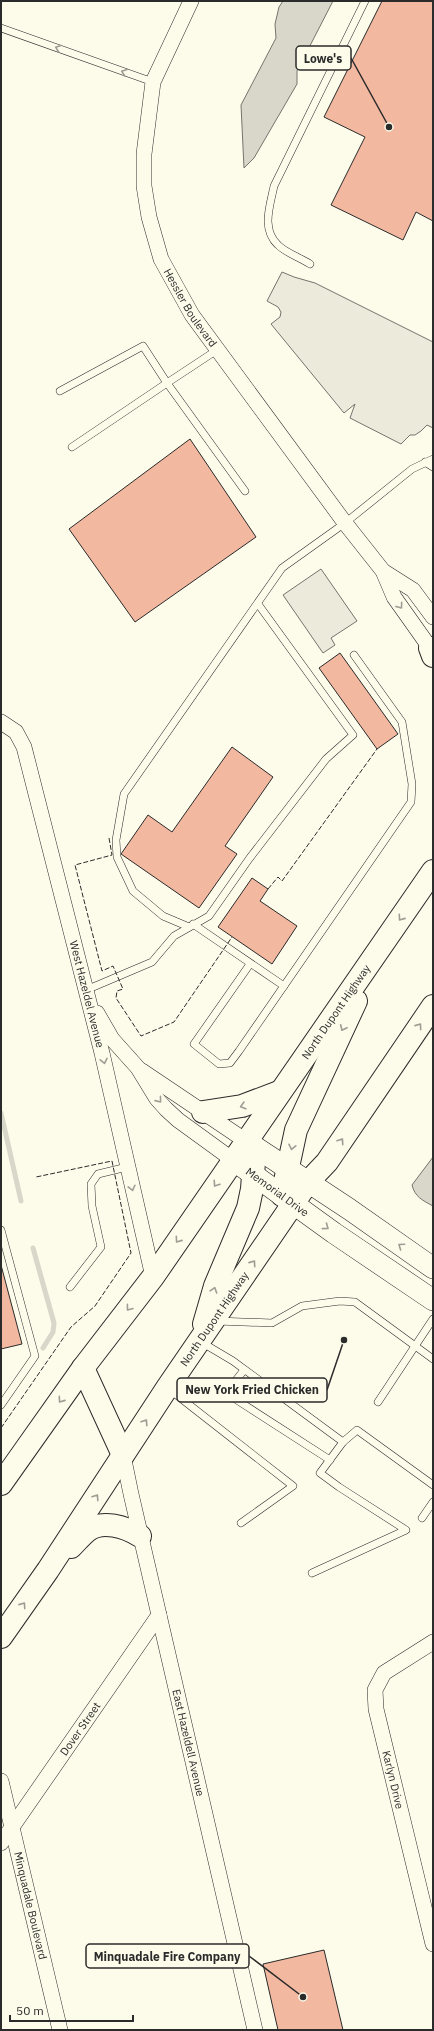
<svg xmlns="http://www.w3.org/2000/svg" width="434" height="2031" viewBox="0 0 434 2031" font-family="'IBM Plex Sans',sans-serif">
	<rect width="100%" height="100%" fill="#fdfbea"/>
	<g fill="#eceadb" stroke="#74746e">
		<path d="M282,272L294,277L315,283L433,342V428L427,425L421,431L415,435H410L401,444L350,418L355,404L344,413L271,324L280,317L281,312L278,307L267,301Z"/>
		<path d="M321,569L357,621L331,638L335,645L323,653L283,595Z"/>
	</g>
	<g fill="#d8d7c9" stroke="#74746e">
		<path d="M283,1H333L297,71V84L254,158L244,168L241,105L276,38L275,24L279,7Z"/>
		<path d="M433,1157V1206C422,1200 415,1197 412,1185Z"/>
	</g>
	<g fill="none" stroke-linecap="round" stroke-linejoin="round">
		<g stroke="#d8d7c9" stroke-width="5">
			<path d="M1,1113L21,1201"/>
			<path d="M33,1248L54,1323L53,1332L43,1348"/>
		</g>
	</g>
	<g fill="#f2b8a0" stroke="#2b2b2b">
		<path d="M382,1H433V221L416,212L403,240L331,205L365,137L324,117Z"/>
		<path d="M190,439L256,537L135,622L69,529Z"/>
		<path d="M340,653L398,734L377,749L319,668Z"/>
		<path d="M232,747L273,777L225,846L237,854L199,908L121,854L148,815L172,832Z"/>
		<path d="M252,878L268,889L260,901L297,926L272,964L218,927Z"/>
		<path d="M1,1265L22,1344L1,1349Z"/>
		<path d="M324,1950L343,2030H278L263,1964Z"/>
	</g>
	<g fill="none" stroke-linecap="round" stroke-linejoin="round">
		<g stroke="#2b2b2b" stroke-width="8">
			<g id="lane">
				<path d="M1,28L153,82"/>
				<path d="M310,264C301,258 286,253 278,245C261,229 270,206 274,186L365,1"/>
				<path d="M217,350L167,383L245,491"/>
				<path d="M60,391L143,346L167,383L72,447"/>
				<path d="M425,462L433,467"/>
				<path d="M193,924L284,986"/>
				<path d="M189,927L163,916L133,891L117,857L116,840L124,794L282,568L345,523L412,469L433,459"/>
				<path d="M250,964L194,1044L219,1064L230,1063L239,1051L411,802L412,784L402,722L354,655"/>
				<path d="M86,990L152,962L174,936L209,916L249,859L326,759L353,735L258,604"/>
				<path d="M1,1230L35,1356L1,1405"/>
				<path d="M70,1287L101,1247L92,1206L91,1184L98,1174L127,1167"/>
				<path d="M217,1321L272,1323L302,1306L340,1301L355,1302L433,1359"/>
				<path d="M201,1342L233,1361L343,1442"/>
				<path d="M244,1370L226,1393L330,1460"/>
				<path d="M169,1389L293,1486L241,1523"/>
				<path d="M378,1402L433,1319"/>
				<path d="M422,1518L433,1502"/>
				<path d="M312,1573L406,1530L339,1487L320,1473L343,1442L357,1430L433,1485"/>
			</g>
		</g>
		<g stroke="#2b2b2b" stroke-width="16">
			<g id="street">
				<path id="s1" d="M191,1L153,82L144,154V186L149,217L161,259L192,315L345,523L383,571L394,597L433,652"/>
				<path d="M383,571L413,590L433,617"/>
				<path id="s2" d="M1,722L16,732L24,747L102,1053L153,1277"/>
				<path d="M97,1013L112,1039L138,1068L157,1099L166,1109L178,1120L233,1160"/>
				<path d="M142,1071L246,1141"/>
				<path id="s3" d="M123,1455L131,1494L255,2030"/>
				<path id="s4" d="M433,1642L384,1673L375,1690L376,1709L433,1944"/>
				<path id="s5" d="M1,1781L60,2030"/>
				<path id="s6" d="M1,1843L159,1615"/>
			</g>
		</g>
		<g stroke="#2b2b2b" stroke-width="22">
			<g id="secondary">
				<path d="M246,1141L349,1209L433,1268"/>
				<path id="s7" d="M240,1165L334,1233L433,1300"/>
			</g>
		</g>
		<g stroke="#2b2b2b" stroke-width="24">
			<g id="highway">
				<path d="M430,648L433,656"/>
				<path d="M203,1112L242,1106L279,1092"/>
				<path d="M282,1195L296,1130L356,1001"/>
				<path d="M204,1324L215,1286L248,1208L252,1189L255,1148"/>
				<path d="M83,1368L123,1455"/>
				<path id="s8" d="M1,1484L83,1368L153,1277L433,871"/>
				<path d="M71,1547C76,1542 81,1536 87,1531C102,1519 126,1527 140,1536"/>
				<path id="s9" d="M1,1637L48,1570L167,1388L308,1182L327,1162L433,1006"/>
			</g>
		</g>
		<use href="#lane" stroke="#fdfbea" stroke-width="7"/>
		<use href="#street" stroke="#fdfbea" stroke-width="15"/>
		<use href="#secondary" stroke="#fdfbea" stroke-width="21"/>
		<use href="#highway" stroke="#fdfbea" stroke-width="22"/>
		<g stroke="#2b2b2b" stroke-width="1" stroke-dasharray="5 2" stroke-linecap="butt">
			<path d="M109,838L112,855L75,865L102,971L113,966L123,989L117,991L116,998L141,1036L174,1022L232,937"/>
			<path d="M268,889L278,877L282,881L377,749"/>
			<path d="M1,1428L71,1327L95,1306L131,1253L112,1161L36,1177"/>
		</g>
	</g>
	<defs><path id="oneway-chevron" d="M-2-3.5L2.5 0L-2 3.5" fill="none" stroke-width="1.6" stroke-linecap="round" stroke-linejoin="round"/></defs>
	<g stroke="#9e9d94">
		<use href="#oneway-chevron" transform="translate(58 48) rotate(-160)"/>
		<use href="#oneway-chevron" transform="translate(124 72) rotate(-160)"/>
		<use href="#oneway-chevron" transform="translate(400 606) rotate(54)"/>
		<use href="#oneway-chevron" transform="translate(401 918) rotate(125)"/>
		<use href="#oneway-chevron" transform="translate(419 1026) rotate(-55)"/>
		<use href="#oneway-chevron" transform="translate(343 1028) rotate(115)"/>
		<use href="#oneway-chevron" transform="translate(104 1061) rotate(78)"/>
		<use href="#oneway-chevron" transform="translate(159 1100) rotate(51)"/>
		<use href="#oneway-chevron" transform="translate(243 1106) rotate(164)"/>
		<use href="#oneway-chevron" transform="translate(341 1141) rotate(-56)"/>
		<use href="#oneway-chevron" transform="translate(292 1147) rotate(102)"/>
		<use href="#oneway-chevron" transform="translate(216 1184) rotate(124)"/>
		<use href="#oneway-chevron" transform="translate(132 1188) rotate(76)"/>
		<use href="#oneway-chevron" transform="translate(326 1227) rotate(36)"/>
		<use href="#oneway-chevron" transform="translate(178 1240) rotate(125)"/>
		<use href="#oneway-chevron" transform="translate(401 1246) rotate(-145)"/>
		<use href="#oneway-chevron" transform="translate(253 1263) rotate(-55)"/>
		<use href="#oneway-chevron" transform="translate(214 1290) rotate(-72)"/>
		<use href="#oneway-chevron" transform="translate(129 1308) rotate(127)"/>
		<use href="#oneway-chevron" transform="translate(61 1400) rotate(125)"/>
		<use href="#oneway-chevron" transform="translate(145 1422) rotate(-57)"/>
		<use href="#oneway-chevron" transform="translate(96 1497) rotate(-57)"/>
		<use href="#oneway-chevron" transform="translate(23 1605) rotate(-55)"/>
	</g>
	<g text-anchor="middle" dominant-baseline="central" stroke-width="3" stroke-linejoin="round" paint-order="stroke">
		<g font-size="11" fill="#2b2b2b" stroke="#fdfbea">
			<text stroke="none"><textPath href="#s1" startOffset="326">Hessler Boulevard</textPath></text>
			<text stroke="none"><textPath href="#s2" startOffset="290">West Hazeldel Avenue</textPath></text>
			<text stroke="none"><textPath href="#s8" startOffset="579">North Dupont Highway</textPath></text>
			<text stroke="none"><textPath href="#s7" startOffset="46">Memorial Drive</textPath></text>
			<text stroke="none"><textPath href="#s9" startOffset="383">North Dupont Highway</textPath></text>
			<text stroke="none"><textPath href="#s6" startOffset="139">Dover Street</textPath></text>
			<text stroke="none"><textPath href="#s3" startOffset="295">East Hazeldell Avenue</textPath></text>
			<text stroke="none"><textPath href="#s4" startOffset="169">Karlyn Drive</textPath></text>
			<text stroke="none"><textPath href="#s5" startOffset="128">Minquadale Boulevard</textPath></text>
		</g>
	</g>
	<path fill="none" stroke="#2b2b2b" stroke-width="1.5" d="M389 127L351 58M344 1340L327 1390M303 1997L249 1956"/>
	<g fill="#2b2b2b" stroke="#fdfbea" stroke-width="1.5">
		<circle cx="389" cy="127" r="4"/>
		<circle cx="344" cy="1340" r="4"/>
		<circle cx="303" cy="1997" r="4"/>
	</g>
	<g fill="#fdfbea" stroke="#2b2b2b" stroke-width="1.5">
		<rect x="296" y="46" width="55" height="24" rx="4"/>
		<rect x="177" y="1378" width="150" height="24" rx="4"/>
		<rect x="86" y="1944" width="163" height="24" rx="4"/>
	</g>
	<g font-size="12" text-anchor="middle" font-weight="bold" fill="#2b2b2b">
		<text x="323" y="63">Lowe's</text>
		<text x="252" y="1394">New York Fried Chicken</text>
		<text x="167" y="1961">Minquadale Fire Company</text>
	</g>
	<rect width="434" height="2031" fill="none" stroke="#2b2b2b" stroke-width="4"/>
	<path d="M10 2015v6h123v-6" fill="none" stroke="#2b2b2b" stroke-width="2"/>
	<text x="16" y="2015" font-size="12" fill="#2b2b2b" stroke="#fdfbea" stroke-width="3" paint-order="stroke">50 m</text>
</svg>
